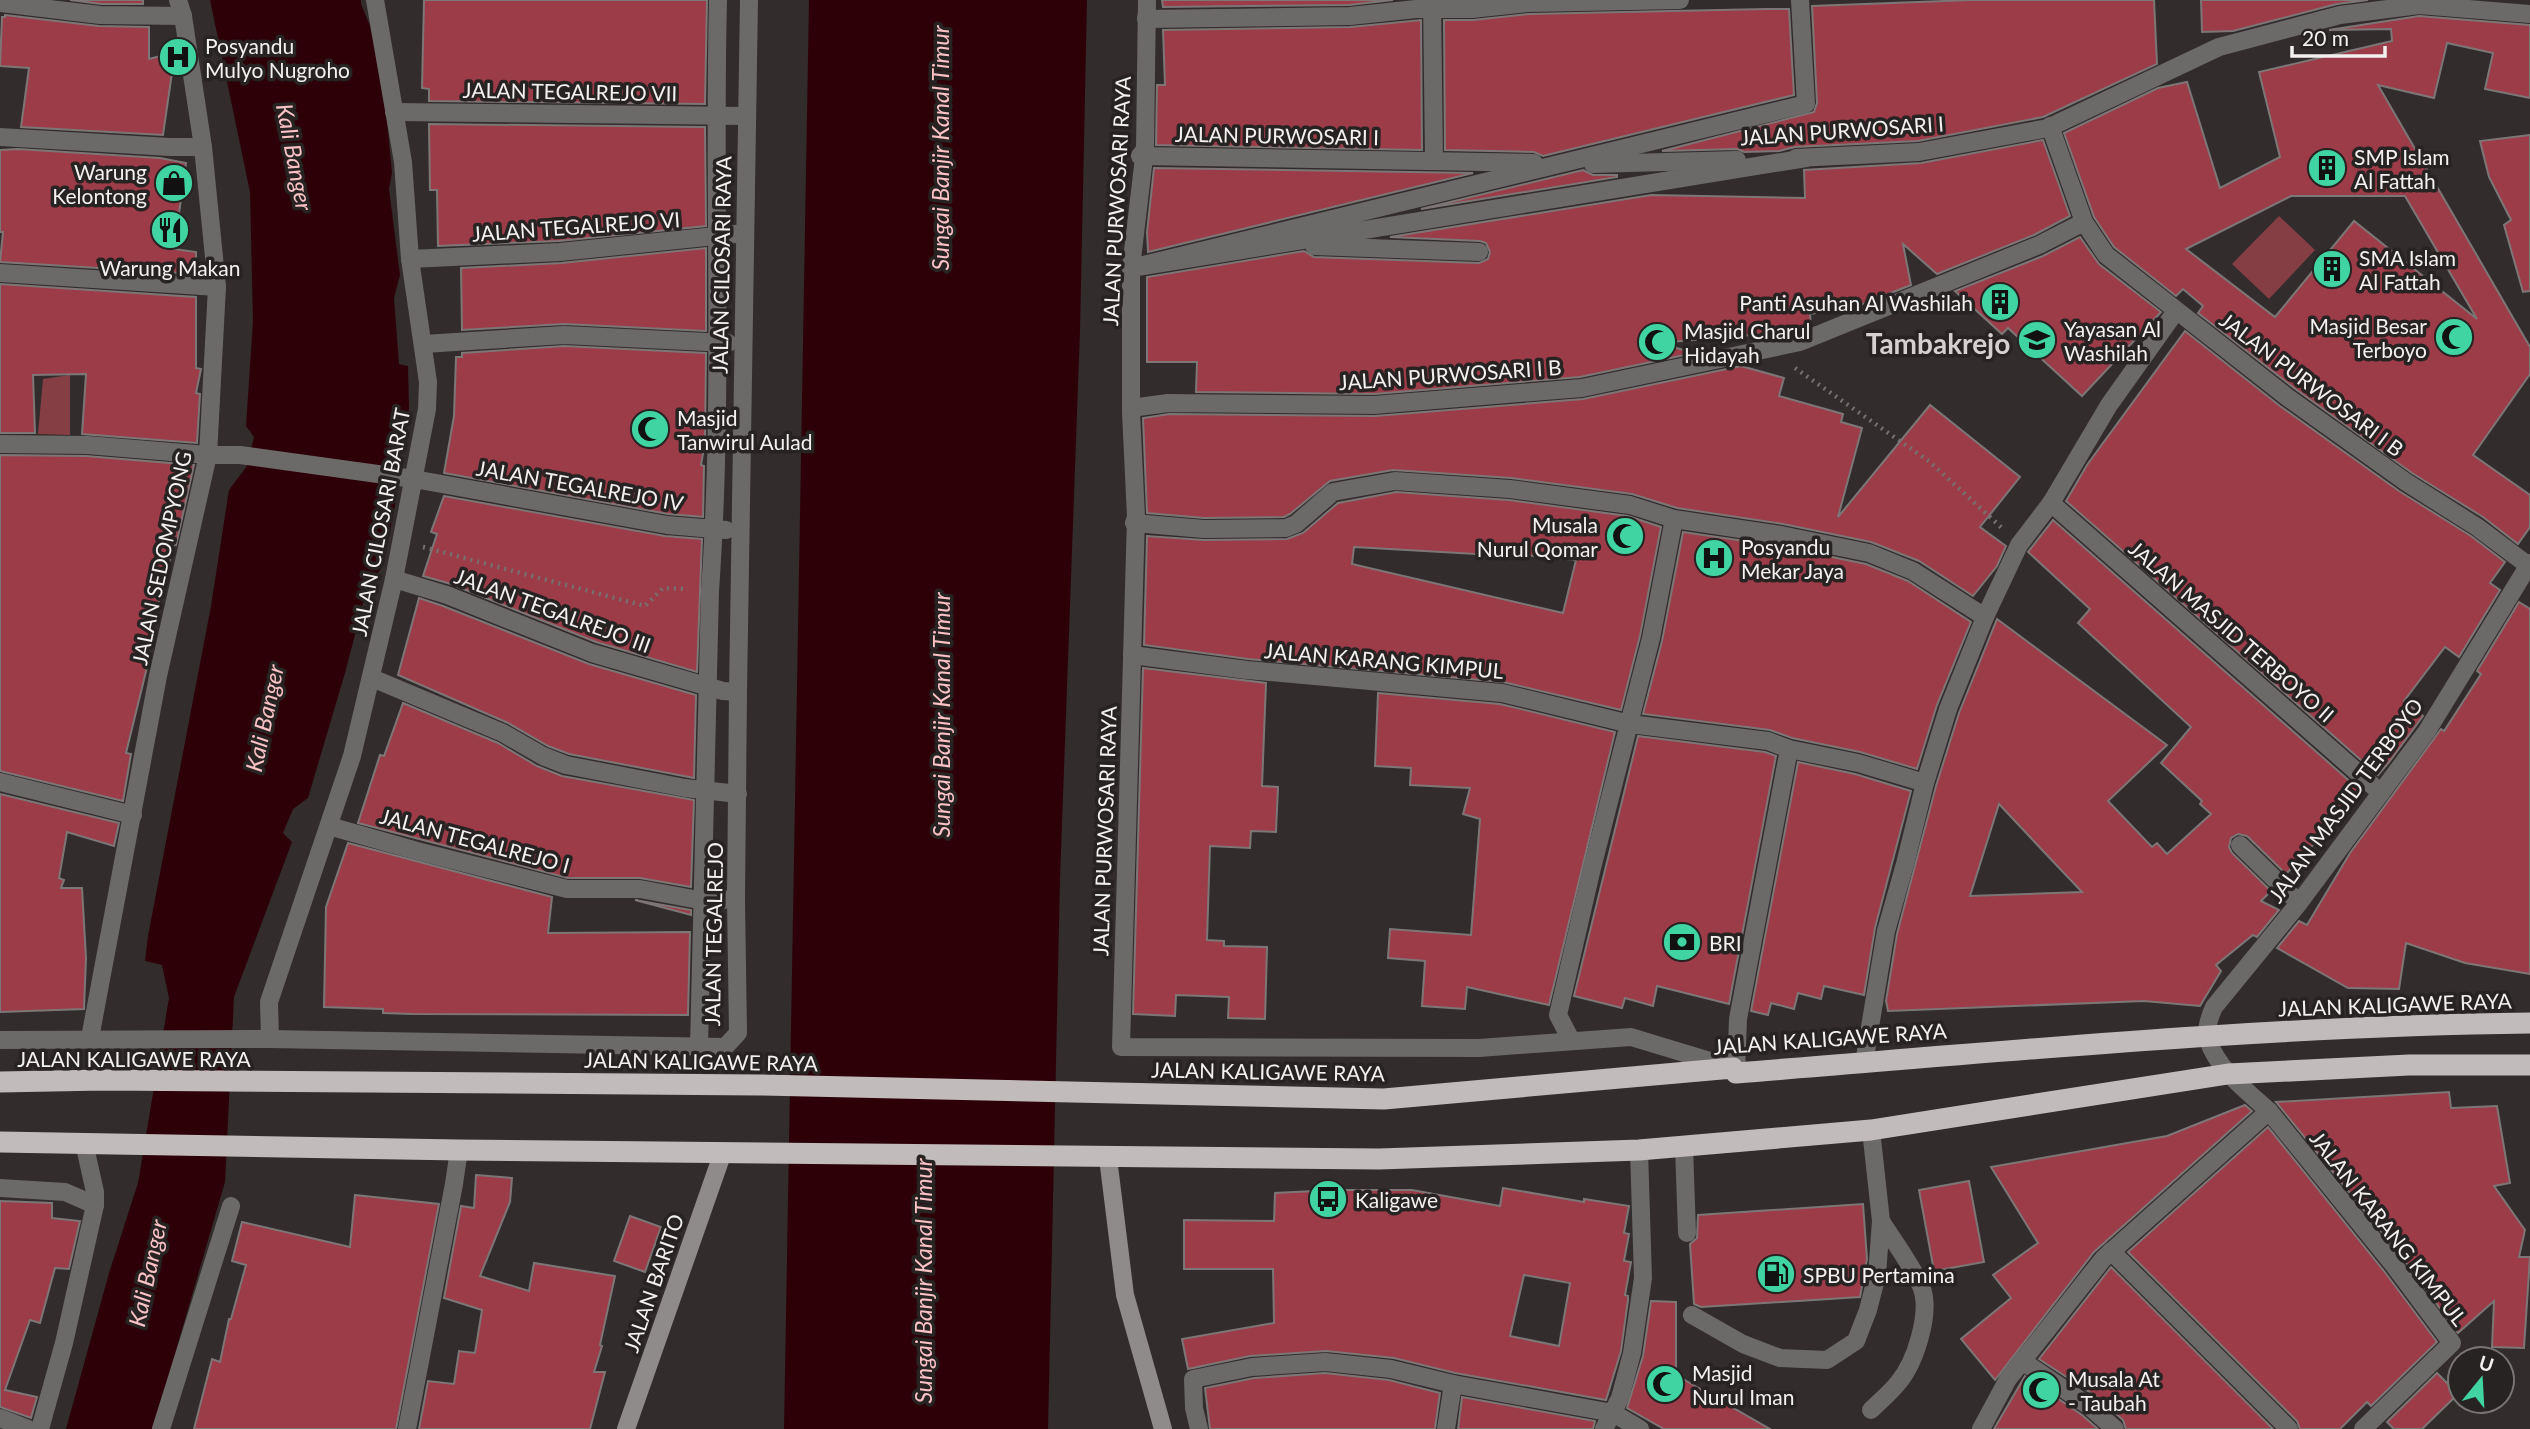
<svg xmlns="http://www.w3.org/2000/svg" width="2530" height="1429" viewBox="0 0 2530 1429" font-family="Lato,sans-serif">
	<rect width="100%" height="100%" fill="#322c2c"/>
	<g fill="#863e45">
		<path d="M2279,216L2315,250L2269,299L2232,264Z"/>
		<path d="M70,375V435L38,434L43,379Z"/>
	</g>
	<g fill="#2d0007">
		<path d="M210,0H361V4L370,26L386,112L392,173L389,189L400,275L394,298L399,364L408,366L409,408L401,449L387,463L384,481L397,495L383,566L368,585L345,673L308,798L293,809L283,833L292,842L234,997L225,1182L153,1429H66L109,1273L138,1183L169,998L162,965L145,961L148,936L211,606L229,490L247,466L254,437L246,426L253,321L250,192Z"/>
		<path d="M809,0H1087L1080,331L1060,879L1048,1429H784Z"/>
	</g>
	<g fill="#9c3c48" stroke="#7d7677" stroke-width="2" fill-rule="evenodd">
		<path d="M70,0H143V4H101Z"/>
		<path d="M424,0H707L705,104L429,101V89L422,88Z"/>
		<path d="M1162,0H1393L1349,5L1163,7Z"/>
		<path d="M1971,0H2154L2157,64L2043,117L1918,141L1795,147L1779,151L1744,152L1737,149L1662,151L1814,112L1817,103L1812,6Z"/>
		<path d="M2201,0H2368L2337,4L2233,31L2202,32Z"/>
		<path d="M1766,9H1789L1794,95L1543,156L1534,152L1445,150L1444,20H1473L1529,14Z"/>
		<path d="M5,15L99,26L149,27V59L175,52L163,135L21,127L29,68L0,66L2,17H5Z"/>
		<path d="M2419,16L2530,25V98L2485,89L2493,53L2447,43L2434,98L2378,85L2530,347V374L2473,455L2530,495V527L2518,544L2483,517L2412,473L2294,388L2198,313L2203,306L2183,289L2176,296L2114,247L2094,217L2064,133L2158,88L2187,82L2220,188L2280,157L2259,72L2392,41L2391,29L2329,30ZM2291,196H2405L2477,319L2354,221L2275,317L2186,249Z"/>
		<path d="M1421,20L1422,150L1156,145L1157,85H1165L1163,30L1350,27Z"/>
		<path d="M429,124L705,127L706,226L559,241L438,246L437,190H430Z"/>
		<path d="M2530,135V291L2523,292L2504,225L2511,220L2489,177L2480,141Z"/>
		<path d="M2043,140L2070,216L2034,235L1937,274L1903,244L1911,285L1860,305L1810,314L1811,325L1797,331L1659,343L1694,353L1580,377L1374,394L1196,392L1197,362H1147V277L1304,251L1314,257L1479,263L1488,259L1490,252L1486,243L1480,241L1390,237L1651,195L1805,198L1804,170L1921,163Z"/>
		<path d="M18,149L160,158L186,163L174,249L196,252V274L0,262L3,232H0V150Z"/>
		<path d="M1154,168L1473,173L1148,252L1147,232Z"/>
		<path d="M1583,170L1593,175H1617V177L1421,209Z"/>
		<path d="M2080,237L2099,264L2161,312L2082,396L2008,328L2002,334L1955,291L2043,256Z"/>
		<path d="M706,248V331L564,324L462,330L461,268L561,263Z"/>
		<path d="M0,284L196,297V368L201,369L196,393L200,394L197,443L82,434L86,374L33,375L35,433H0Z"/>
		<path d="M2185,331L2280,406L2399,491L2471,536L2505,562L2490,583L2500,590L2459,657L2445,647L2404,701L2423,716L2390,761L2378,775L2066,501L2087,465Z"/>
		<path d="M564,346L706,353L705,442L701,465L704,466L703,517L668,514L444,473L454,416L456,357H462V353Z"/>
		<path d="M1741,366L1784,378L1779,396L1843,414L1841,422L1862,428L1838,517L1930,405L2020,477L1980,527L2006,546L1997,566L1973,596L1919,561L1871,542L1783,524L1677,508L1632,494L1511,478L1393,470L1330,481L1290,514L1284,517L1204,518L1147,513L1143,418L1169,414L1375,416L1583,399Z"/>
		<path d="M0,455L86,456L194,465L176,545L174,544L145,654L150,655L126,753L131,754L123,801L0,771Z"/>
		<path d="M1396,492L1509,500L1628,516L1661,527L1640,636L1621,710L1503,682L1248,659L1144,645L1147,536L1204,540L1287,539L1303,533L1338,503ZM1354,547L1493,555L1494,552L1576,560L1563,613L1352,564Z"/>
		<path d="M444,496L665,536L702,539L697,672L596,642L451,584L423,576L437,534L431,532Z"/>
		<path d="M2053,520L2362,792L2286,874L2247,836L2238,834L2231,838L2229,847L2232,853L2271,891L2261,901L2279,910L2257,937L2253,935L2216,965L2221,971L2200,1006L2144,1001L1888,1011L1886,1001L1897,934L1936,786L1959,713L1997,619L2167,745L2108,801L2152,847L2157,843L2167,854L2211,814L2200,804L2202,801L2161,763L2191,727L2078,623L2090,609L2028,552ZM1999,804L2044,852L2082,892L1970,896Z"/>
		<path d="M1683,532L1779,546L1866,564L1908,581L1971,622L1937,705L1917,769L1860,752L1792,738L1770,730L1643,714L1662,641Z"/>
		<path d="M419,598L443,606L589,664L696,695L694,778L569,754L548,746L508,723L398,675Z"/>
		<path d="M2519,602L2530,609V974L2465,963L2406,943L2399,989L2348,988L2277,948L2299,921L2307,925L2350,853L2441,729L2444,731L2481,674L2477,671Z"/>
		<path d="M1143,668L1266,683L1262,786L1278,787L1276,832L1251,831L1250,848L1210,846L1207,940L1224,941V946L1267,947L1265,1019L1228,1018L1229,997L1176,995L1175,1016L1133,1014Z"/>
		<path d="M1378,693L1500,704L1615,732L1549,1005L1467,987L1465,1009L1422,1006L1425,961L1388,958L1390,929L1471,935L1480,819L1463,814L1470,788L1410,785L1411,768L1375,766Z"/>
		<path d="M403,703L498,743L537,766L562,776L694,800L691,887L640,878H568L358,823L380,755L384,756Z"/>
		<path d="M1638,736L1765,752L1776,756L1729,1004L1657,986L1653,1006L1625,998L1622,1008L1574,996Z"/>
		<path d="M1798,762L1855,774L1911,791L1875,928L1864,995L1824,986L1821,999L1798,993L1794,1009L1771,1003L1768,1015L1751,1011Z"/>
		<path d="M0,794L119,823L114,846L67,832L59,878L64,880L61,888H82L86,958L84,1009L0,1012Z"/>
		<path d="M348,843L552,897L548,933L690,932L688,1015L412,1014L383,1013V1009L324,1007L326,907Z"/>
		<path d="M635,900L691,910V915Z"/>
		<path d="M2449,1092L2451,1108L2497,1106L2510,1183L2494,1186L2525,1230L2519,1257H2530L2524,1348L2492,1347L2494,1301L2458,1333L2402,1257L2276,1102Z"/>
		<path d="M2245,1105L2252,1111L2094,1252L1995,1380L1961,1339L2011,1298L1993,1275L2038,1243L1991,1167L2167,1136Z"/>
		<path d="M2268,1127L2384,1271L2437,1342L2371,1406L2367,1402L2340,1429H2300L2297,1421L2128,1252Z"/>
		<path d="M476,1175L512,1178L510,1202L480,1276L529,1291L534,1263L615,1276L600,1345L602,1346L594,1372H605L590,1429H419L428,1381L454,1384L459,1351L475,1353L482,1310L444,1298L461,1206L474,1208Z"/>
		<path d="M1969,1181L1984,1262L1934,1271L1919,1190Z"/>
		<path d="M1503,1188L1584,1202V1199L1629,1206L1624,1233L1629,1234L1624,1261L1631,1262L1625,1295L1628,1296V1300L1621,1351L1606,1400L1455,1373L1394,1358L1326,1351L1250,1356L1188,1369L1182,1339L1274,1323L1273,1269H1184V1220L1274,1221L1275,1193L1334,1190H1412L1500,1206ZM1524,1275L1570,1283L1559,1346L1510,1336Z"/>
		<path d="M355,1195L439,1204L396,1429H194L212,1359L220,1362L229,1319H231L246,1265L232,1261L242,1222L350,1247Z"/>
		<path d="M0,1201L52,1203V1218L80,1221L69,1269L55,1268L40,1323L30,1320L5,1390L37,1397L31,1418L0,1407Z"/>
		<path d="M1863,1204L1867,1259L1860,1297L1701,1307L1694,1304L1690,1244L1697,1238L1698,1215Z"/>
		<path d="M630,1216L661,1227L645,1272L614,1261Z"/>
		<path d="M2111,1267L2273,1429H2126L2123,1420L2097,1397L2039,1359Z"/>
		<path d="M1651,1301L1676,1302V1375L1770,1429H1664L1627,1408L1643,1356Z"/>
		<path d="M1325,1373L1389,1380L1440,1393L1435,1429H1210L1205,1388L1254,1378Z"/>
		<path d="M2437,1373L2458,1394L2422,1429H2394L2387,1422Z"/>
		<path d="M2025,1376L2082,1415L2098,1429H1994Z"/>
		<path d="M1462,1397L1595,1421L1593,1429H1458Z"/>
	</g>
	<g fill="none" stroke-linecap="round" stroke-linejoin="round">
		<g stroke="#767171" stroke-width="4.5" stroke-dasharray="2 5" stroke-linecap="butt">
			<path d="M1795,368L1930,462L2003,529"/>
			<path d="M423,547L645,606L663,588L688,589"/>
		</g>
		<g stroke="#6c6969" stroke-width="18">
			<path d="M1684,1146L1687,1233"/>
			<path d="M1692,1315L1743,1344L1780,1358L1827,1360L1856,1341L1868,1310L1877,1275L1881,1221L1871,1130"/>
			<path d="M1871,1410C1880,1401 1890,1393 1898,1383C1915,1363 1932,1312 1921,1286C1911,1264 1894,1242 1881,1221"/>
		</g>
		<g stroke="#6c6969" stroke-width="18">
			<path d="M1147,0L1145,149L1131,268V412L1136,517L1121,1047L1479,1048L1631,1037L1730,1067"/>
			<path d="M1432,0L1434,160"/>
			<path d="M1800,0L1806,104L1131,268L1806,158"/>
			<path d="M0,3L100,15L183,16"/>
			<path d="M1147,13L1146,19L1350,16L1416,9H1472L1528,3L1680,0"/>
			<path d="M394,112L746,116"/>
			<path d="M2050,126L2084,222L2106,255L2287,397L2406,482L2477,527L2529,566"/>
			<path d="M0,137L170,147H203"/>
			<path d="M1143,152L1140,156L1534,163"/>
			<path d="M1796,158L1919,152L2048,128L2219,47L2340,15L2419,5L2530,14"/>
			<path d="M1593,164L1737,160"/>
			<path d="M1314,246L1479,252"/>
			<path d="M410,259L560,252L745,233"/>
			<path d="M0,273L217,287"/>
			<path d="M424,344L564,335L728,343"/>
			<path d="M1131,408L1168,403L1374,405L1582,388L1800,342L2039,245L2084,222"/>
			<path d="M0,444L87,445L208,455H240L414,479L667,525L726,530"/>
			<path d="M2051,503L2381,793"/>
			<path d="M1136,517L1134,523L1204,529L1286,528L1296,524L1333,492L1395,481L1510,489L1630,505L1674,519L1781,535L1869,553L1913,571L1985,617"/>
			<path d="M394,579L447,595L592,653L723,691L738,692"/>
			<path d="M1132,655L1247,670L1502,693L1630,724L1768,741L1789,749L1858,763L1925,783"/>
			<path d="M372,678L503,733L543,756L566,765L685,788L738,794"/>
			<path d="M0,782L133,815"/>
			<path d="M329,826L417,851L567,889H640L704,901L736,899"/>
			<path d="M2240,845L2299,903"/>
			<path d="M90,1038L158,676L208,455L217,287L203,147L183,16L178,0"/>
			<path d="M270,1039L269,1002L352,756L394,579L427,409L428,382L410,259L403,162L375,0"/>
			<path d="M0,1040L270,1039L725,1047L738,1033L736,899L738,692L749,0"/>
			<path d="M1571,1040L1558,1015L1592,868L1651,638L1674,519"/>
			<path d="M699,1047L710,591C724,395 713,197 718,0"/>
			<path d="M1864,1063L1886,931L1905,864L1925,783L1948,709L1985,617L2019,545L2051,503L2109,405L2176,311"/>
			<path d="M1736,1073L1738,1019L1789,749"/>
			<path d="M2269,1111L2393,1264L2452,1343L2363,1429"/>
			<path d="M0,1188L65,1192L95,1205"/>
			<path d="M2111,1251L2289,1429"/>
			<path d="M2022,1361L2089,1406L2115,1429"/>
			<path d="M0,1418L28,1429"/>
			<path d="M40,1429L64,1343L95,1205V1192L84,1143"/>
			<path d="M161,1429L231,1206"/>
			<path d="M407,1429L454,1184L459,1150"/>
			<path d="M1199,1429L1194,1408L1193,1379L1252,1367L1325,1362L1391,1369L1453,1384L1613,1413L1640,1429"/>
			<path d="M1446,1429L1453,1384"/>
			<path d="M1604,1429L1620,1398L1632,1353L1643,1278L1639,1150"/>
			<path d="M1981,1429L2008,1379L2103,1259L2269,1111C2246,1090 2218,1070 2208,1040C2205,1030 2210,1016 2214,1007L2299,903L2427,731L2530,563"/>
		</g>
		<g stroke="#8f8b8b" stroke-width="18">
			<path d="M1108,1158L1125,1295L1163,1429"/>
			<path d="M626,1429L723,1152"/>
		</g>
		<g stroke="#c2bbbb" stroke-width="21">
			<path d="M0,1082L104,1080L759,1085L1384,1099L1733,1068L1736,1073C2000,1052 2265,1026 2530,1023"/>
			<path d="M0,1142L459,1150L1379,1159L1639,1150L1871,1130L2228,1074L2409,1065H2530"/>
		</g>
	</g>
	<defs>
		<g id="hospital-disc" transform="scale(2.0125)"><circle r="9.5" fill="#3fd4a2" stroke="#282323"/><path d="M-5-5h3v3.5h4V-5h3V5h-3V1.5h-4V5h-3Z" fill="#111"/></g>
		<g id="building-disc" transform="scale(2.0125)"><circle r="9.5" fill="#3fd4a2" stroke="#282323"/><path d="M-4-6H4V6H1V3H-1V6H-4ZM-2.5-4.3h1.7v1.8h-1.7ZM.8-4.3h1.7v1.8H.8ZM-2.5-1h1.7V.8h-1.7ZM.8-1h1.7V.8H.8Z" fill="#111"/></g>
		<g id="shop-disc" transform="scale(2.0125)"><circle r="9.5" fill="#3fd4a2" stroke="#282323"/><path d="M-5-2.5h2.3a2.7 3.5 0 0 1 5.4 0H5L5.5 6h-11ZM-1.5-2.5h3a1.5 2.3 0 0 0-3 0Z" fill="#111"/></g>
		<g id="restaurant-disc" transform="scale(2.0125)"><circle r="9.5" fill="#3fd4a2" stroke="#282323"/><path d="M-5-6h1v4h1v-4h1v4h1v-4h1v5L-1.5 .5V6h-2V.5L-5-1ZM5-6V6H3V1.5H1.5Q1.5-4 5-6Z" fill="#111"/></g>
		<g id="mosque-disc" transform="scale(2.0125)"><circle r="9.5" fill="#3fd4a2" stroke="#282323"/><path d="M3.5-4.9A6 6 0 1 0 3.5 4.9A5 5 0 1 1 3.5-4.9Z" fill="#111"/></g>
		<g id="school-disc" transform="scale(2.0125)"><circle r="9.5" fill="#3fd4a2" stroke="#282323"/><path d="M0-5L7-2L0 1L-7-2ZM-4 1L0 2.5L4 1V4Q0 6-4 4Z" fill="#111"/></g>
		<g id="bank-disc" transform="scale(2.0125)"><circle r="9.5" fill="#3fd4a2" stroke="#282323"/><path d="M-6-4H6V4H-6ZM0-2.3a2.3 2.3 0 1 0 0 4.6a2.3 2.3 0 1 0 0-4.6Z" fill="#111"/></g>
		<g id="bus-disc" transform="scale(2.0125)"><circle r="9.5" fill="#3fd4a2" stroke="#282323"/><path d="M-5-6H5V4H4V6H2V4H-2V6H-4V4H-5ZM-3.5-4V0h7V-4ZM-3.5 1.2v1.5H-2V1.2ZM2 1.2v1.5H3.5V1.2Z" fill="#111"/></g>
		<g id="fuel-disc" transform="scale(2.0125)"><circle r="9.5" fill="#3fd4a2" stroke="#282323"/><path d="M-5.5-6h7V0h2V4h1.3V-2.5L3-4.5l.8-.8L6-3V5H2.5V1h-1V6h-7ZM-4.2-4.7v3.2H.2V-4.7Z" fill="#111"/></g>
	</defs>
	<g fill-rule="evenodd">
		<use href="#hospital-disc" x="178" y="57"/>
		<use href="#building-disc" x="2327" y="168"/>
		<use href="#shop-disc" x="174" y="183"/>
		<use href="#restaurant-disc" x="170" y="230"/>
		<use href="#building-disc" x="2332" y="269"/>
		<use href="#building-disc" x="2000" y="302"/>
		<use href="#mosque-disc" x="2454" y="337"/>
		<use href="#school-disc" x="2037" y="340"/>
		<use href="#mosque-disc" x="1657" y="342"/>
		<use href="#mosque-disc" x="650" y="429"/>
		<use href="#mosque-disc" x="1625" y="536"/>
		<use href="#hospital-disc" x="1714" y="558"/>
		<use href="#bank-disc" x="1682" y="942"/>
		<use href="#bus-disc" x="1328" y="1199"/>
		<use href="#fuel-disc" x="1776" y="1274"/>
		<use href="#mosque-disc" x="1665" y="1384"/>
		<use href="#mosque-disc" x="2041" y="1390"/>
	</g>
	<g text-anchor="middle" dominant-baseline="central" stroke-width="7" stroke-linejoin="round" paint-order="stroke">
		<g font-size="21" fill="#f3f0f0" stroke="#282323" text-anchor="start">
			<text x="205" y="45">Posyandu<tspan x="205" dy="24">Mulyo Nugroho</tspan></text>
			<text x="2354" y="156">SMP Islam<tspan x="2354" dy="24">Al Fattah</tspan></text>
			<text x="147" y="171" text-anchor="end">Warung<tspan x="147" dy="24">Kelontong</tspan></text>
			<text x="2359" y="257">SMA Islam<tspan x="2359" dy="24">Al Fattah</tspan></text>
			<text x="170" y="267" text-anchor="middle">Warung Makan</text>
			<text x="1973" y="302" text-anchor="end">Panti Asuhan Al Washilah</text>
			<text x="2427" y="325" text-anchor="end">Masjid Besar<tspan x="2427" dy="24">Terboyo</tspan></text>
			<text x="2064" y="328">Yayasan Al<tspan x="2064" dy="24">Washilah</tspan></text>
			<text x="1684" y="330">Masjid Charul<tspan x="1684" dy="24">Hidayah</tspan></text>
			<text x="677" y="417">Masjid<tspan x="677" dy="24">Tanwirul Aulad</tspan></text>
			<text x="1598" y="524" text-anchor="end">Musala<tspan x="1598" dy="24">Nurul Qomar</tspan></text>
			<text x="1741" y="546">Posyandu<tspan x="1741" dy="24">Mekar Jaya</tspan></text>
			<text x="1709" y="942">BRI</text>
			<text x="1355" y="1199">Kaligawe</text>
			<text x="1803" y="1274">SPBU Pertamina</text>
			<text x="1692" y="1372">Masjid<tspan x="1692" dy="24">Nurul Iman</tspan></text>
			<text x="2068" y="1378">Musala At<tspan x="2068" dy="24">- Taubah</tspan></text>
		</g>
		<g font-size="21" fill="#f3f0f0" stroke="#282323">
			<text transform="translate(570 91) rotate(1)">JALAN TEGALREJO VII</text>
			<text transform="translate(1842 130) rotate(-4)">JALAN PURWOSARI I</text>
			<text transform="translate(1277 135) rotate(1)">JALAN PURWOSARI I</text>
			<text transform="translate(1116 201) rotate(-87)">JALAN PURWOSARI RAYA</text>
			<text transform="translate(576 226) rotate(-4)">JALAN TEGALREJO VI</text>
			<text transform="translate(721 265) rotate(-89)">JALAN CILOSARI RAYA</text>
			<text transform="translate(1450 374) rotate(-4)">JALAN PURWOSARI I B</text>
			<text transform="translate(2312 384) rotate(37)">JALAN PURWOSARI I B</text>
			<text transform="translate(580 485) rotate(10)">JALAN TEGALREJO IV</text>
			<text transform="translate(380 522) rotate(-79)">JALAN CILOSARI BARAT</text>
			<text transform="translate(161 558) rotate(-78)">JALAN SEDOMPYONG</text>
			<text transform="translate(553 610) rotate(20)">JALAN TEGALREJO III</text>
			<text transform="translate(2232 631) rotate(41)">JALAN MASJID TERBOYO II</text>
			<text transform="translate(1384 660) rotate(5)">JALAN KARANG KIMPUL</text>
			<text transform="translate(2345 800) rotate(-54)">JALAN MASJID TERBOYO</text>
			<text transform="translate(1104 831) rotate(-88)">JALAN PURWOSARI RAYA</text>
			<text transform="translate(475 840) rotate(15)">JALAN TEGALREJO I</text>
			<text transform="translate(713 934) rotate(-89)">JALAN TEGALREJO</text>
			<text transform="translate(2395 1004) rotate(-2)">JALAN KALIGAWE RAYA</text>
			<text transform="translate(1830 1038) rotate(-4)">JALAN KALIGAWE RAYA</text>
			<text x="134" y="1058">JALAN KALIGAWE RAYA</text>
			<text transform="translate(701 1061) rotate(1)">JALAN KALIGAWE RAYA</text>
			<text transform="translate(1268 1071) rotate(1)">JALAN KALIGAWE RAYA</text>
			<text transform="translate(2389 1228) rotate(52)">JALAN KARANG KIMPUL</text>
			<text transform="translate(653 1283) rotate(-71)">JALAN BARITO</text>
		</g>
		<g font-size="23" font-style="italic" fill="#fbc3c6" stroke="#282323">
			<text transform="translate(940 148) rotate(-90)">Sungai Banjir Kanal Timur</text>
			<text transform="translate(295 157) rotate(79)">Kali Banger</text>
			<text transform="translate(941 715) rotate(-90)">Sungai Banjir Kanal Timur</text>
			<text transform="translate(264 718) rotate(-78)">Kali Banger</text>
			<text transform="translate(147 1273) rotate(-78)">Kali Banger</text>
			<text transform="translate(923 1281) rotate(-90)">Sungai Banjir Kanal Timur</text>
		</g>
		<g font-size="28" font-weight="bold" fill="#d7d0d0" stroke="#282323">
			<text x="1938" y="343">Tambakrejo</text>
		</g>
	</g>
	<g transform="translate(2481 1380) rotate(18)"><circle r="33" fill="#282323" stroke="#797575" stroke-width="2"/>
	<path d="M0-5L12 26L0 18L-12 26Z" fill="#3fd4a2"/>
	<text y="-10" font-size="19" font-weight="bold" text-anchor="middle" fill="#f3f0f0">U</text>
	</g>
	<path d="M2292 46v10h93v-10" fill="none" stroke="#f3f0f0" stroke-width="3.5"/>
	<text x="2302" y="46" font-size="21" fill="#f3f0f0" stroke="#282323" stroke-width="5" paint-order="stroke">20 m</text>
</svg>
